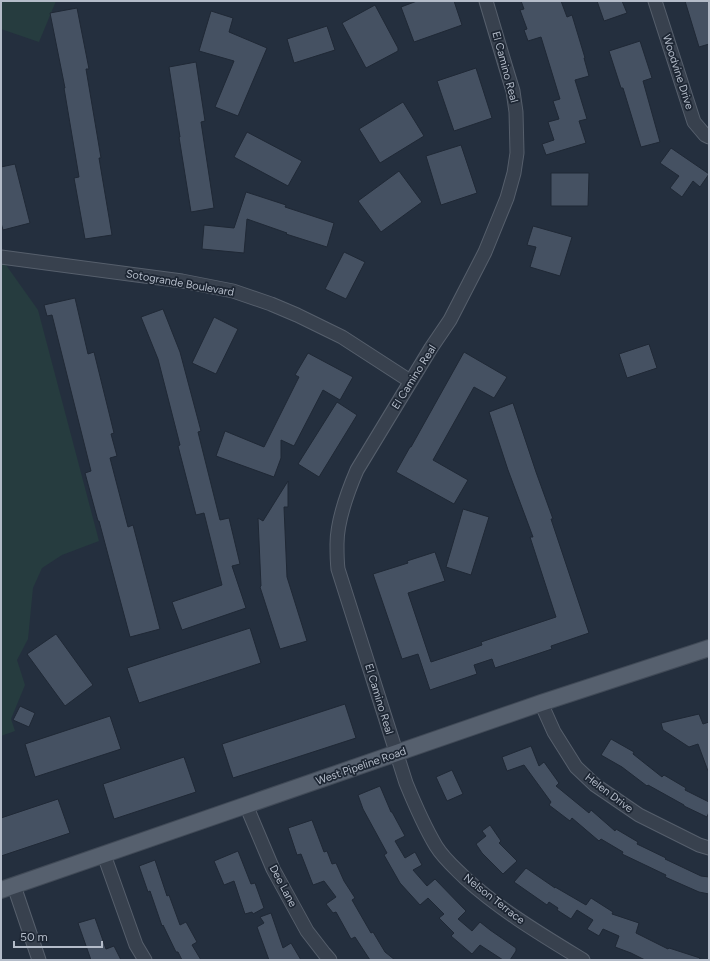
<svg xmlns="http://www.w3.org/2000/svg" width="710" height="961" viewBox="0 0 710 961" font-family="Figtree,sans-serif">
	<rect width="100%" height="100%" fill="#242f3e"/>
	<g fill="#263c3f">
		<path d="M1,1H56L39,42L1,29Z"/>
		<path d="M1,258L38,310L99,541L62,555L42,568L33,588L28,639L17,660L25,685L11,719L15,731L1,736Z"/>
	</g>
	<g fill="#455162" stroke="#1f2835">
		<path d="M417,1H454L462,25L414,42L401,7Z"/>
		<path d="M521,1H561L567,17L572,15L585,58H584L589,76L575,80L587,119L579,121L586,143L546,155L542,144L554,140L548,122L559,119L553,101L560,99L541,37L528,41L524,30L527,29L520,10L524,9Z"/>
		<path d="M597,1H622L627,13L604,21Z"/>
		<path d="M685,1H709V44L699,47Z"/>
		<path d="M375,5L398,48V51L366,68L342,23Z"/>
		<path d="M77,8L89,69H86L101,158H99L112,235L85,239L74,178L79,177L64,88H65L50,13Z"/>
		<path d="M211,11L233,18L229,32L267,48L238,116L215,107L234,61L199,51Z"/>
		<path d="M327,26L335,50L294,63L287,39Z"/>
		<path d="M640,41L652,78L643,81L660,142L641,147L623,88H621L609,51Z"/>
		<path d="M196,62L205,121L201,122L214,208L191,212L179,137H180L169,67Z"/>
		<path d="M476,68L492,118L454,131L437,81Z"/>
		<path d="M403,102L424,136L380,163L359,129Z"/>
		<path d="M247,132L302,161L288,186L234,157Z"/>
		<path d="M461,145L477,193L441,205L426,156Z"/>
		<path d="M671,148L709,174L700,187L693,181L682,197L670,188L679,176L660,163Z"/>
		<path d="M15,164L30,223L3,230L1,223V167Z"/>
		<path d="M399,171L422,202L381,232L358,201Z"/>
		<path d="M551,173H589L588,206H551Z"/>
		<path d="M246,192L286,205L285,207L334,223L327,247L286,234L287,233L247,219L244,253L202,249L204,225L234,228Z"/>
		<path d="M533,226L572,237L560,276L530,267L536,247L527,245Z"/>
		<path d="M344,252L365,262L346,299L325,289Z"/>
		<path d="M75,298L88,354L94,352L114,433L111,434L117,456L110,458L128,527L133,525L160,629L130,637L99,521H98L85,473L91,471L52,315L47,316L44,305Z"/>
		<path d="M163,309L180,352L201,431L198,432L220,520L229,518L240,564L232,566L246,608L182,630L172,602L222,585L204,513L196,515L178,446L180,445L158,359L141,317Z"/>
		<path d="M214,317L238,329L216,374L192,363Z"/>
		<path d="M649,344L657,368L627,378L619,354Z"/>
		<path d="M464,352L507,377L494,398L474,387L433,460L468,480L454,504L396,472L410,447H411Z"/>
		<path d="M308,353L353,377L340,400L323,390L294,446L281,440V458L274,477L216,456L225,431L264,447L299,377L295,375Z"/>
		<path d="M337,402L357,415L319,477L298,464Z"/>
		<path d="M513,403L536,472L553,519H551L589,633L551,646L552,649L495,668L492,659L474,665L477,674L430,690L418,654L402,659L373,574L408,563L407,561L435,552L445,581L408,593L431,662L482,645L481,642L556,617L530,537H533L508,470L489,412Z"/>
		<path d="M288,481V507H284L287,577L307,641L280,649L260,587L261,586L258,518L263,521Z"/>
		<path d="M463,509L489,517L471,575L446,567Z"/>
		<path d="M250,628L261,663L139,703L127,668Z"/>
		<path d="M56,634L93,685L65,706L27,654Z"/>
		<path d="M345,704L356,738L233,778L222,744Z"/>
		<path d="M20,706L35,713L29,727L13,720Z"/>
		<path d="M699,714L703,724L709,722V771H708L698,744L689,747L663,730L661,723Z"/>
		<path d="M110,716L121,749L35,777L25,744Z"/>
		<path d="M611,739L634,752L633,754L662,777L664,775L686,788L685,790L709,802V812L707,817L684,806V805L648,785L647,786L622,767L601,755Z"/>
		<path d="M531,746L539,766L544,762L559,783L556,786L589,813L591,810L615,831L616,829L638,842L637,844L666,858L665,859L701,876L709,877V894L699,892L665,877L666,875L622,854L623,852L601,839L599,841L572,818L570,821L549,805L551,802L524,765L507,771L502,757Z"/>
		<path d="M184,757L196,792L114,819L103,784Z"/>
		<path d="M452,770L463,794L447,801L436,777Z"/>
		<path d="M380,786L391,812H392L405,836L395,841L405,858L415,852L422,865L413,870L427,886L435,879L466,911L458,919L472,931L480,922L490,930L516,948V951L510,960H503L480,945L472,954L451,936L454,933L439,918L444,914L428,898L420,905L400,883L384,855L387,853L363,809L358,795Z"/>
		<path d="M58,799L70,833L1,856V818Z"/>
		<path d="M312,820L324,852L327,851L332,864L336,863L344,881L355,898L352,900L371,933L373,932L385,952L395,960H370L355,937L351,939L336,912L333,913L326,904L336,897L324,881L313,885L301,854L297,855L288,828Z"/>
		<path d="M490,825L501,841L499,843L517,861L503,874L482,853L476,844L486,836L482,831Z"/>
		<path d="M238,851L251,884L255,883L264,908L253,914L252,912L245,914L234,881L224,885L214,861Z"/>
		<path d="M155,860L167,896L169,895L180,925L186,922L197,942L192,945L201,960H182L178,952H176L163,925L162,926L150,891L148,892L139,866Z"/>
		<path d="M526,868L555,888V887L586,905L591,898L613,912L612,914L639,923L636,933L668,949L669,948L700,958L699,960H645L631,953L615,947L619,936L603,929L599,936L587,929L593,920L577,910L571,919L557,910L558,908L549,902L547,905L514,882Z"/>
		<path d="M271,913L283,948L291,943L301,960H269L257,927L264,923L260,917Z"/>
		<path d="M95,918L106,949L114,946L121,960H91L78,923Z"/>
	</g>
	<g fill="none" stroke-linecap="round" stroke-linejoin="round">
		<g stroke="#565f6c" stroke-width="15">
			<g id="minor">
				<path d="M486,1L506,68L513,91L516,112L517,153L514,173L507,198L485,252L450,320L431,348L357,470C348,491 337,521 337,544C337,552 337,561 338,569L406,783C415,805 424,826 436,846C444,859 455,868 465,878C500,910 542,935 583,960"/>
				<path d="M655,1L694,122L705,135L709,137"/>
				<path d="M1,257L182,281L233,291L271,304L297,315L342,337L410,381"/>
				<path d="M541,703L554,732L576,767L595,785L639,815L699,845L709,848"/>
				<path d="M246,805L273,869L307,931L324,953L330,960"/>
				<path d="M104,855L136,945L145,960"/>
				<path d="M14,886L39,960"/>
			</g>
		</g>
		<g stroke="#414a57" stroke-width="18">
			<path id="major" d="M1,890L541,703L709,648"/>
		</g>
		<use href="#minor" stroke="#38414e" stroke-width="13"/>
		<use href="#major" stroke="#56606e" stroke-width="16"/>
	</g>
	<g text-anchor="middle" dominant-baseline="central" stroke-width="3.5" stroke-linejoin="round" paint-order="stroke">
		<g font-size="11" fill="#b4bcc9" stroke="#1d2633">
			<text transform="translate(505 67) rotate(75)">El Camino Real</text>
			<text transform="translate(678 72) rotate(72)">Woodvine Drive</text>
			<text transform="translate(180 283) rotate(10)">Sotogrande Boulevard</text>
			<text transform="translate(414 377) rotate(-58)">El Camino Real</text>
			<text transform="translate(379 699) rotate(73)">El Camino Real</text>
			<text transform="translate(361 766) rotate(-19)">West Pipeline Road</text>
			<text transform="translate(609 793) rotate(37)">Helen Drive</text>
			<text transform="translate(283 886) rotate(62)">Dee Lane</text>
			<text transform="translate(494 899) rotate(38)">Nelson Terrace</text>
		</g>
	</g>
	<rect width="710" height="961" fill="none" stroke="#b4bcc9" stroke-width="4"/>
	<path d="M14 941v6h88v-6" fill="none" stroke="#b4bcc9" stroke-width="2"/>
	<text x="20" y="941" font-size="12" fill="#b4bcc9" stroke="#1d2633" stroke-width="3" paint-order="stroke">50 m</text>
</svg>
